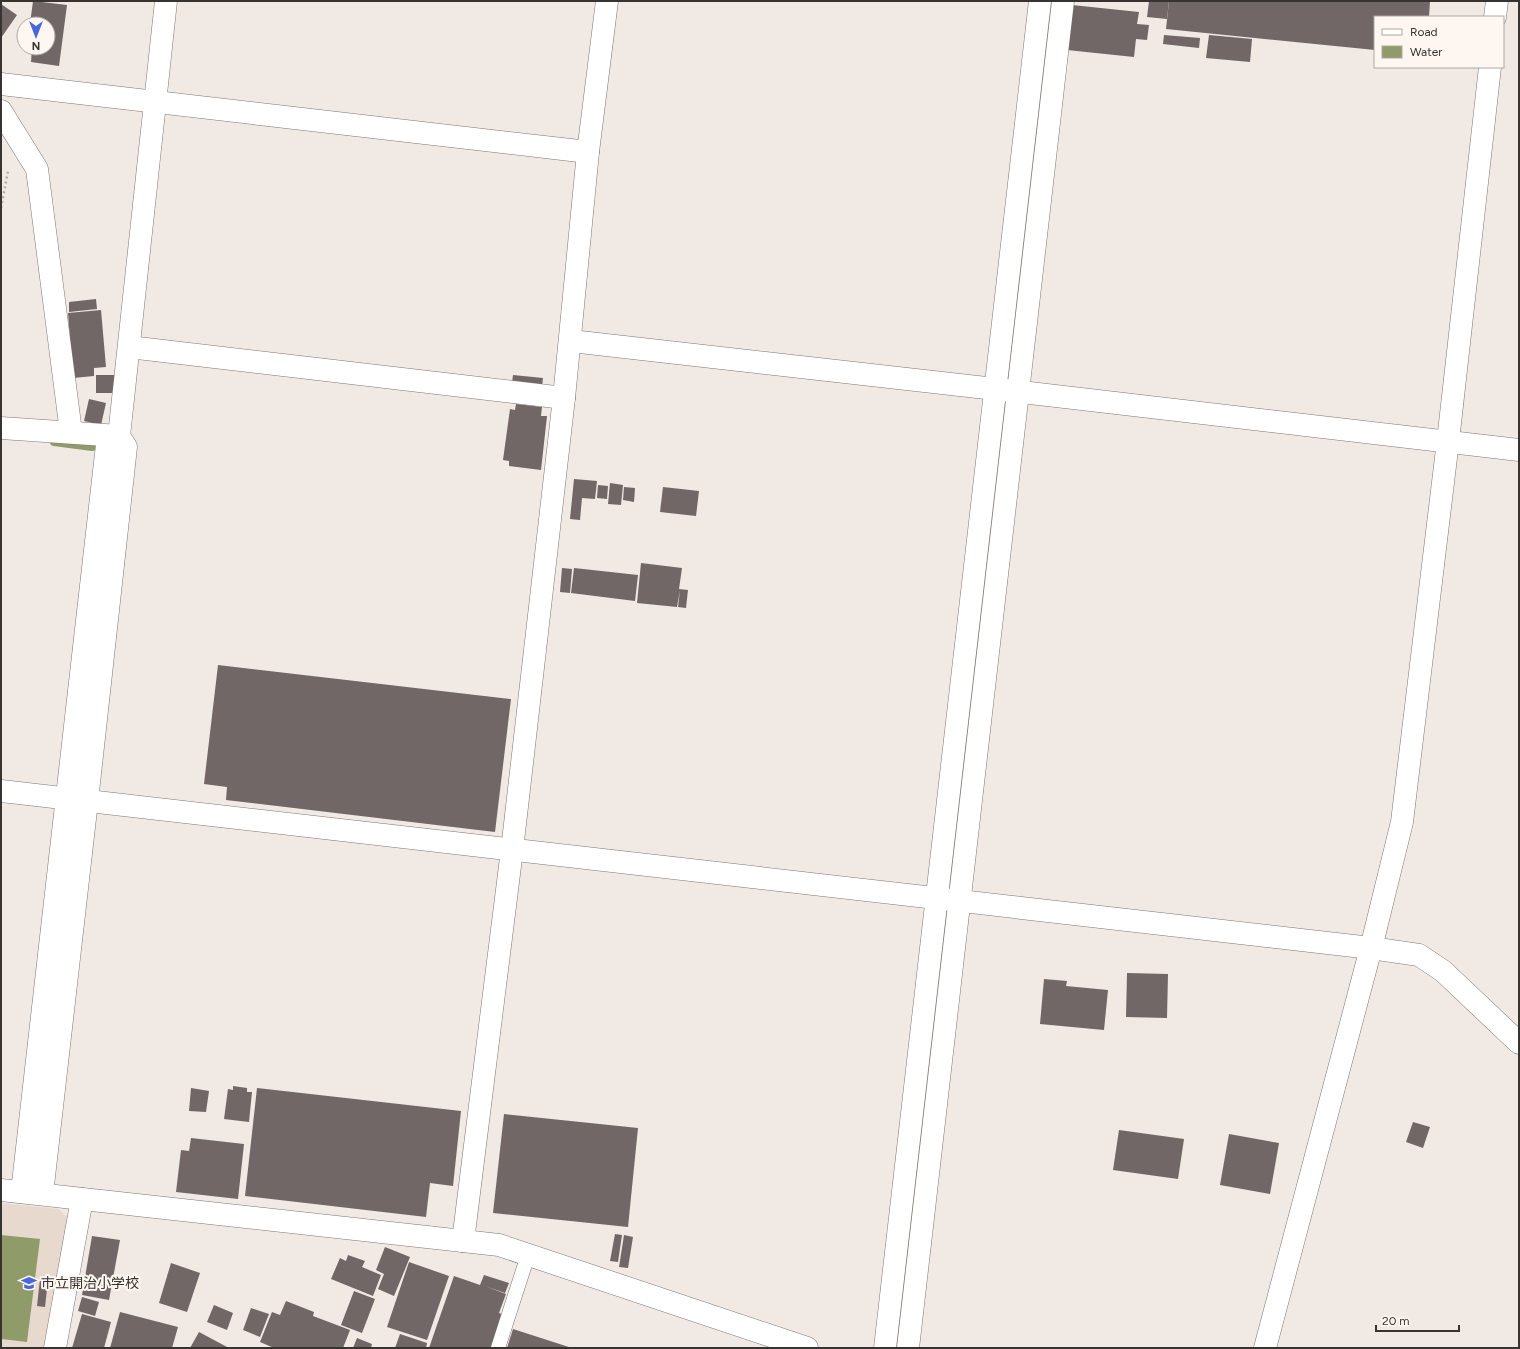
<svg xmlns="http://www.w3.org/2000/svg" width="1520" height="1349" viewBox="0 0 1520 1349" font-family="Figtree,'Noto Sans JP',sans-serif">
	<rect width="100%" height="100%" fill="#f1e9e3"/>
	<path fill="#e8d9cf" d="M1,1203L59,1209L68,1218L48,1348H1Z"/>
	<path fill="#909b6a" d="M1,1235L40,1239L27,1342L1,1339Z"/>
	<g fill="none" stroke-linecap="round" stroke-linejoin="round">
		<g stroke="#909b6a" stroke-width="8">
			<path d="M1009,377L1052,1"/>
			<path d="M54,442L92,447"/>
			<path d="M951,880L1005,402"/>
			<path d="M897,1348L947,914"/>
		</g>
	</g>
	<g fill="#706766">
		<path d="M33,1L67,5L59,66L31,62L32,48H48V24H30Z"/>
		<path d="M1149,1H1169L1167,19L1147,17Z"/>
		<path d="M1169,1H1430L1429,17H1375V50L1166,29Z"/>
		<path d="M1,4L17,15L1,38Z"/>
		<path d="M1072,5L1139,12L1137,24L1149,25L1147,40L1136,39L1134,57L1067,50Z"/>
		<path d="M1164,35L1200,38L1199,48L1163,44Z"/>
		<path d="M1209,35L1252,39L1250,62L1206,58Z"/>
		<path d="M96,299L97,309L69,312V302Z"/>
		<path d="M101,310L106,367L94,368V376L73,378L68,313Z"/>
		<rect x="96" y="375" width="18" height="18"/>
		<path d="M513,375L543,378L542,387L512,383Z"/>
		<path d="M89,399L106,403L101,425L84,421Z"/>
		<path d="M516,404L542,407L541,416H547L541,470L509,466V461L503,460L510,409L515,410Z"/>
		<path d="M574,479L597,481L595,499L582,498L580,520L570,519Z"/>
		<path d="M610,483L623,485L621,505L608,504Z"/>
		<path d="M598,485L608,486L607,499L597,498Z"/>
		<path d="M624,487L635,488L634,502L623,500Z"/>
		<path d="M663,487L699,491L696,516L660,512Z"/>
		<path d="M641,563L682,568L679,589L688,590L686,608L678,607L680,590L677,607L637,603Z"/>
		<path d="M562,568L572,569L570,593L560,592Z"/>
		<path d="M574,568L638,575L635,601L571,593Z"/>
		<path d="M218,665L511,699L495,832L226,800L227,787L204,784Z"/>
		<path d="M1127,973L1168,974L1167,1018L1126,1017Z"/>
		<path d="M1044,979L1067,981L1066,986L1108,990L1104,1030L1040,1024Z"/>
		<path d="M233,1086L247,1088V1092H252L249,1122L224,1119L228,1089L233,1090Z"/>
		<path d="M191,1088L209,1091L206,1112L189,1111Z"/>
		<path d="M257,1088L461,1111L453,1186L430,1183L426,1217L245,1196Z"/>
		<path d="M504,1114L638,1128L628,1227L493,1213Z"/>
		<path d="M1413,1122L1430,1127L1423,1148L1406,1142Z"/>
		<path d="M1119,1130L1184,1139L1178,1179L1113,1170Z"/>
		<path d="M1229,1134L1279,1143L1270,1194L1220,1185Z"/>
		<path d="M191,1138L244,1144L238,1199L176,1192L181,1150L189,1151Z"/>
		<path d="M615,1234L622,1235L618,1262L610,1261Z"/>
		<path d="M624,1235L633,1237L628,1268L619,1267Z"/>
		<path d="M92,1236L120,1240L109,1300L82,1295Z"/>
		<path d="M385,1247L410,1257L394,1296L378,1289L384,1274L376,1270Z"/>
		<path d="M348,1255L365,1261L362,1267L381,1275L373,1296L331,1279L340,1258L346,1261Z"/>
		<path d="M409,1262L449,1276L427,1340L387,1327Z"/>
		<path d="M171,1263L200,1273L187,1312L159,1303Z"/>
		<path d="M484,1275L509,1283L505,1293L485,1286L506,1294L499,1313L504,1315L492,1348H429L454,1276L480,1285Z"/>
		<path d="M40,1279L48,1280L45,1307L37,1306Z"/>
		<path d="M354,1291L375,1299L362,1333L341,1325Z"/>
		<path d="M82,1297L99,1302L95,1316L78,1311Z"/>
		<path d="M286,1301L314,1312L313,1316L350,1330L343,1348H274L260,1342L272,1312L280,1315Z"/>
		<path d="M214,1305L233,1313L227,1330L207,1322Z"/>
		<path d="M251,1308L269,1314L260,1337L243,1330Z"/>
		<path d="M120,1312L178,1327L172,1348H110Z"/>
		<path d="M82,1314L111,1322L104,1348H72Z"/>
		<path d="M513,1329L572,1348H507Z"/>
		<path d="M199,1332L229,1348H190Z"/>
		<path d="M400,1334L427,1343L426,1348H395Z"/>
		<path d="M357,1338L372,1344L371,1348H353Z"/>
	</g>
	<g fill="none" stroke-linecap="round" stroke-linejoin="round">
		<g stroke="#7e7671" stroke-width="15">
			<path id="service" d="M498,1348L528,1255"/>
		</g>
		<g stroke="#7e7671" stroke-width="23">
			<g id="minor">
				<path d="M1495,17L1497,1"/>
				<path d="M1,84L588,152"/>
				<path d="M1,111L37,169L71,432"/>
				<path d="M571,341L995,389L1519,450"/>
				<path d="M129,347L564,398"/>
				<path d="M1,428L119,436"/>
				<path d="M1,791L1371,948L1419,955L1443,971L1519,1043"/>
				<path d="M1,1190L499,1245L807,1348"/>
				<path d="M22,1192L107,445L119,436"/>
				<path d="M42,1194L87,801L126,447L119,436L166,1"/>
				<path d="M463,1241L512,850L564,398L588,152L607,1"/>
				<path d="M55,1348L82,1199"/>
				<path d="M885,1348L1040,1"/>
				<path d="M908,1348L1063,1"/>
				<path d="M1265,1348L1371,948L1402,822L1448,441L1490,67"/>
			</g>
		</g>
		<path stroke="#b3ada8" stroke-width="2.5" stroke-dasharray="2 3" stroke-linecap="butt" d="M1,208L8,171"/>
		<use href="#service" stroke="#fff" stroke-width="14"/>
		<use href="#minor" stroke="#fff" stroke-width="22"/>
	</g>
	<defs>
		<g id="school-bare" transform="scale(1.2)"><path d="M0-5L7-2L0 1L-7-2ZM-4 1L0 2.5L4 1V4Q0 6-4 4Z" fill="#4767da" stroke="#fef6f0" stroke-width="2.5" paint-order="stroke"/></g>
	</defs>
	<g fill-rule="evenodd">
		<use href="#school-bare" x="29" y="1283"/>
	</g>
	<g text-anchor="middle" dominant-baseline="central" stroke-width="4" stroke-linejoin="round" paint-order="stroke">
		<g font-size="14" fill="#363331" stroke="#fef6f0" text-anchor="start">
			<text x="41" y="1283">市立開治小学校</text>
		</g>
	</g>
	<rect width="1520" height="1349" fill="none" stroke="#363331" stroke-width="4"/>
	<rect x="1374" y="16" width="130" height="52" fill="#fef6f0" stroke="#aea8a4"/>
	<rect x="1382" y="29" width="20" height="6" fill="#ffffff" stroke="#aea8a4"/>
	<text x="1410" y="36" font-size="12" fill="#363331">Road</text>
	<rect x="1382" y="46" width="20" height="12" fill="#909b6a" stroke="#aea8a4"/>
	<text x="1410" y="56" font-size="12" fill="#363331">Water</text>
	<g transform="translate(36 36) rotate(180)"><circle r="19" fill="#fef6f0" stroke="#aea8a4"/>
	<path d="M0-3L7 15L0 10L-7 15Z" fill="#4767da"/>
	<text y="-6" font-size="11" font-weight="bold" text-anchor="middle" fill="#363331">N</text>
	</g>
	<path d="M1376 1325v6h83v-6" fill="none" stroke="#363331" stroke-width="2"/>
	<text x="1382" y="1325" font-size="12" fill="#363331" stroke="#fef6f0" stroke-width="3" paint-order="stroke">20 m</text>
</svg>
